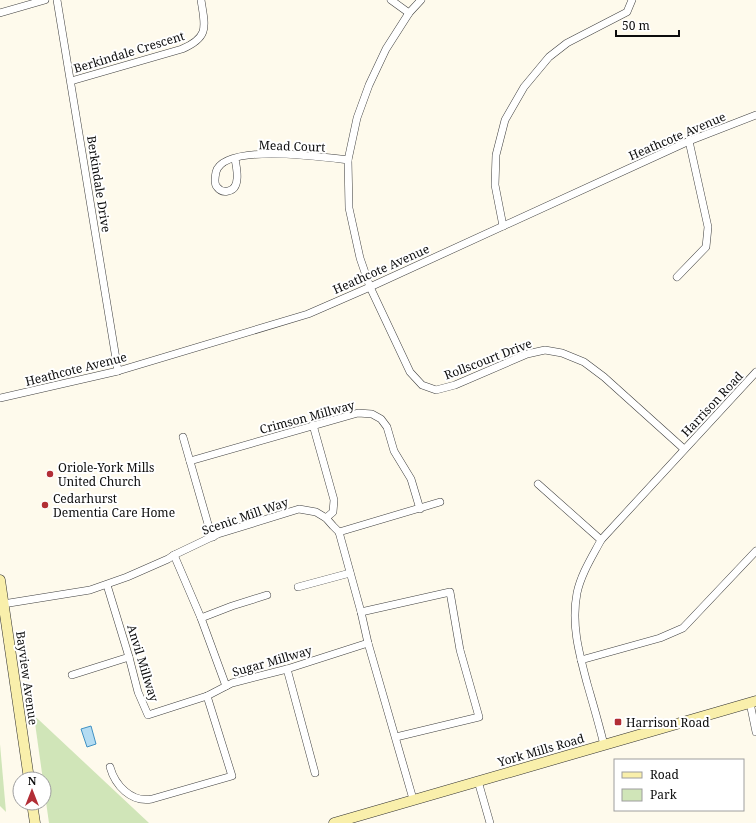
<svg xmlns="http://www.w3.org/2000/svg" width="756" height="823" viewBox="0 0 756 823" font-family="'Noto Serif',serif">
	<rect width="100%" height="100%" fill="#fefaec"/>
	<g fill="#d0e5b8">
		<path d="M34,716L39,720L149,823H49Z"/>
		<path d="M0,744L6,812L0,806Z"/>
	</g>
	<path fill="#b4dcf2" stroke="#4091c3" d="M91,726L96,744L87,747L81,729Z"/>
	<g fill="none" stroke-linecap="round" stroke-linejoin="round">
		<g stroke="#3f3f3f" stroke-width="8">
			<g id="street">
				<path d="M57,0L118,371"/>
				<path d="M391,0L409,13"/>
				<path d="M421,0L409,13L386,49L369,85L357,118L348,160L349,208L360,258L370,287L410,372L422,385L436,390L455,385L527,354L545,350L562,353L584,362L604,377L684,449"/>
				<path d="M0,13L45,0"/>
				<path d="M71,81L182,49C210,37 205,26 201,0"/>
				<path d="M235,159C237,169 241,189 228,191C224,192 220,191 217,187C214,184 215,177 216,172C224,143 324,157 348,160"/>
				<path d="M503,226L495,185L496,155L505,120L524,87L549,57L567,43L627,12L632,0"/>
				<path d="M677,277L706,247L708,227L689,141"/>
				<path d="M0,398L118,371L308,314L370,287L689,141L756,115"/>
				<path d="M313,425L334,500L333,512L326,518"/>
				<path d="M183,437L208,524L213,537"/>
				<path d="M190,461L358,413L372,414L381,419L387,427L394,451L411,479L420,509"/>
				<path d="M538,484L601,540"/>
				<path d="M339,532L440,502"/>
				<path d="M174,555L201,618L226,686"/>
				<path d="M107,585L129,657L138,692L148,715L207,696L232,683L287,669L368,643"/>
				<path d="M298,587L350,573"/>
				<path d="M3,604L90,590L127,577L168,559L174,555L218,534L299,509L316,512L326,518L333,526L339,532L361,612L368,643L413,799"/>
				<path d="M361,612L450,592L460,650L479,717L396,737"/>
				<path d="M201,618L232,606L267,595"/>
				<path d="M581,660L660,638L683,628L756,551"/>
				<path d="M287,669L315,773"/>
				<path d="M72,675L129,657"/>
				<path d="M750,703L756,732"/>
				<path d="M604,745C599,724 593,704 587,683C579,653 571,624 577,593C581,574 592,557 601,540L756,372"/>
				<path d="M110,767C115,785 131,803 152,799L232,776L207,696"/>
				<path d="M478,781L490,823"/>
			</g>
		</g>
		<g stroke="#2e2e2e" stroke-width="11">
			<g id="secondary">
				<path d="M0,580L29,779"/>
				<path d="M32,803L35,823"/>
				<path d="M334,823L756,701"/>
			</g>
		</g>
		<use href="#street" stroke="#fff" stroke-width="7"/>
		<use href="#secondary" stroke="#f9efab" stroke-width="10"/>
	</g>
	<g fill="#b22e36" stroke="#fff" stroke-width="1.5">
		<circle cx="50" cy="474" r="4"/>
		<circle cx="45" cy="505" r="4"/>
		<rect x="614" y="718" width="8" height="8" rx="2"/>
	</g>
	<g text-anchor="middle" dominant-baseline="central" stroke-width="4" stroke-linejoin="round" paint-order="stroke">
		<g font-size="12" fill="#0c0c0c" stroke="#fff">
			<text transform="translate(129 52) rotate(-17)">Berkindale Crescent</text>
			<text transform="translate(677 136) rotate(-23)">Heathcote Avenue</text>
			<text transform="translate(292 146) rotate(2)">Mead Court</text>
			<text transform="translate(99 184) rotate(81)">Berkindale Drive</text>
			<text transform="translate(381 269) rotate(-24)">Heathcote Avenue</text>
			<text transform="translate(488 359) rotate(-21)">Rollscourt Drive</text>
			<text transform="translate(76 369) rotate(-14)">Heathcote Avenue</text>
			<text transform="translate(712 404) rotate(-47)">Harrison Road</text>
			<text transform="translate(307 417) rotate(-15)">Crimson Millway</text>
			<text transform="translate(245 516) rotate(-19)">Scenic Mill Way</text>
			<text transform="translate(272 661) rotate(-16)">Sugar Millway</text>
			<text transform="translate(143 663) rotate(73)">Anvil Millway</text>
			<text transform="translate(27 678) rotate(82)">Bayview Avenue</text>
			<text transform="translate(541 750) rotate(-16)">York Mills Road</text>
		</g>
		<g font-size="12" fill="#0c0c0c" stroke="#fff" text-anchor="start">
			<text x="58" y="467">Oriole-York Mills<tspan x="58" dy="14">United Church</tspan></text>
			<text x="53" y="498">Cedarhurst<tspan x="53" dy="14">Dementia Care Home</tspan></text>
			<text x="626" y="722">Harrison Road</text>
		</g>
	</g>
	<rect x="614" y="759" width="130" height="52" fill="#ffffff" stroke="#9e9e9e"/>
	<rect x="622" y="772" width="20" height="6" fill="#f9efab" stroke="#9e9e9e"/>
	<text x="650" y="779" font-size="12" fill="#0c0c0c">Road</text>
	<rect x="622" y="789" width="20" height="12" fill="#d0e5b8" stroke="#9e9e9e"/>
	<text x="650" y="799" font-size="12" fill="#0c0c0c">Park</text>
	<g transform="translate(32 791)"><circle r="19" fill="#ffffff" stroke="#9e9e9e"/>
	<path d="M0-3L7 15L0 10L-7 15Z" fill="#b22e36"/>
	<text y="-6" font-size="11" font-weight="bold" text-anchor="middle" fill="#0c0c0c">N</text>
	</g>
	<path d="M616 30v6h63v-6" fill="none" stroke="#0c0c0c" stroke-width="2"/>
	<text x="622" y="30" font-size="12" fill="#0c0c0c" stroke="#ffffff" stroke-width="3" paint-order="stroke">50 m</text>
</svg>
